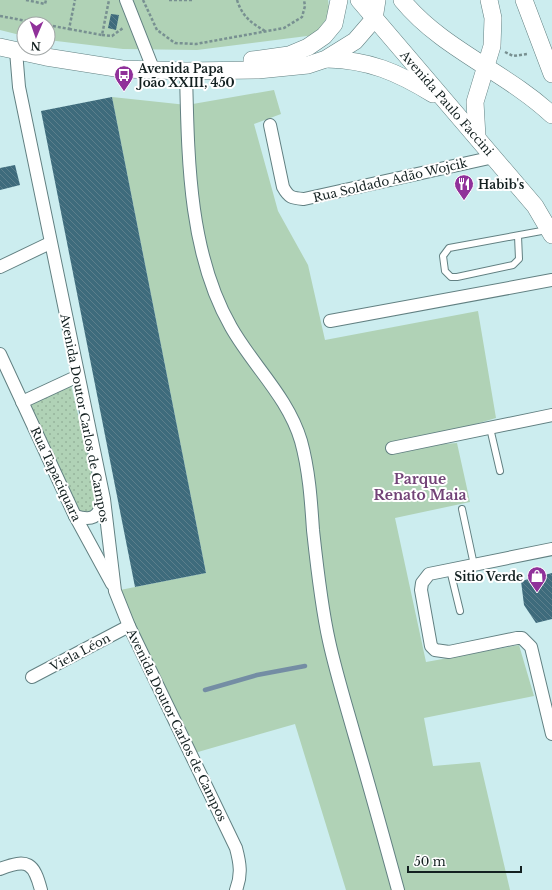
<svg xmlns="http://www.w3.org/2000/svg" width="552" height="890" viewBox="0 0 552 890" font-family="'Libre Baskerville',serif">
	<defs>
		<pattern id="garden-dots" width="8" height="8" patternUnits="userSpaceOnUse"><rect width="8" height="8" fill="#b0d2b6"/><path d="M2 2h.1M6 6h.1" fill="none" stroke="#96b49c" stroke-width="1.8" stroke-linecap="round"/></pattern>
		<pattern id="building-back-hatch" width="6" height="6" patternUnits="userSpaceOnUse"><rect width="6" height="6" fill="#3e6b7c"/><path d="M-1 5l2 2M0 0l6 6M5-1l2 2" fill="none" stroke="#5c7f8c"/></pattern>
	</defs>
	<rect width="100%" height="100%" fill="#ccedef"/>
	<g fill="#b0d2b6">
		<path d="M0,0H328L330,14L315,35L197,50L123,49L48,40V24H24V36L0,30Z"/>
		<path d="M274,90L281,114L254,124L278,211L308,265L325,340L478,311L496,418L394,448L457,443L470,502L395,518L426,662L519,645L534,696L424,718L433,766L480,762L510,890H346L295,724L191,754L115,591L206,573L112,97L187,105Z"/>
	</g>
	<path fill="url(#garden-dots)" d="M71,385L99,504L95,513L77,515L28,404Z"/>
	<g fill="none" stroke-linecap="round" stroke-linejoin="round">
		<path stroke="#748da4" stroke-width="4.5" d="M205,690L257,675L305,666"/>
	</g>
	<g fill="url(#building-back-hatch)">
		<path d="M111,14L119,15L116,30L108,28Z"/>
		<path d="M112,97L206,573L135,587L41,111Z"/>
		<path d="M15,165L20,185L0,190V168Z"/>
		<path d="M552,573V619L536,623L524,605L521,581Z"/>
	</g>
	<g fill="none" stroke-linecap="round" stroke-linejoin="round">
		<g stroke="#628082" stroke-width="8">
			<g id="lane">
				<path d="M518,236L519,259L513,265L457,277H451L445,271L443,256L449,248L547,230"/>
				<path d="M490,428L500,471"/>
				<path d="M462,509L474,565"/>
				<path d="M450,570L460,611"/>
			</g>
		</g>
		<g stroke="#628082" stroke-width="14">
			<g id="street">
				<path d="M126,0L154,71"/>
				<path d="M16,51L19,87L104,499L115,591L129,626L236,848C240,863 242,875 236,890"/>
				<path d="M186,71C188,156 188,252 231,327C253,366 288,397 301,441C309,470 311,500 313,530C317,567 321,605 329,641C336,673 346,705 355,737C370,788 384,839 398,890"/>
				<path d="M270,125L283,187C289,198 292,198 304,199L494,157"/>
				<path d="M0,267L50,243"/>
				<path d="M330,321L552,280"/>
				<path d="M0,354L75,516L112,584"/>
				<path d="M22,402L78,376"/>
				<path d="M392,448L552,415"/>
				<path d="M75,516C92,521 98,518 103,501"/>
				<path d="M552,549L429,574L422,583L421,590L431,646L435,650L449,652L517,638H522L531,647L552,734"/>
				<path d="M32,677L129,626"/>
				<path d="M0,869C28,858 34,863 41,890"/>
			</g>
		</g>
		<g stroke="#628082" stroke-width="18">
			<g id="secondary">
				<path d="M359,0L535,206L552,235"/>
				<path d="M402,0C442,49 506,72 552,115"/>
				<path d="M524,0L552,74"/>
				<path d="M0,47L46,57L122,69L186,71L258,70L308,65L326,59L355,41L374,19L377,0"/>
				<path d="M327,59C369,60 397,72 433,94"/>
				<path d="M252,60L289,55L308,47L324,36L334,24L339,0"/>
				<path d="M477,137L475,102L492,46L493,18L489,0"/>
			</g>
		</g>
		<g stroke="#789091" stroke-width="2.5" stroke-dasharray="3 2" stroke-linecap="butt">
			<path d="M26,0L45,4L46,0"/>
			<path d="M143,0L157,30L175,43L196,44L284,28L302,17L305,6L304,0"/>
			<path d="M169,0H192"/>
			<path d="M237,0C242,16 251,23 265,31"/>
			<path d="M0,16L43,24"/>
			<path d="M48,25L69,29L75,0"/>
			<path d="M69,29L102,35L109,0"/>
			<path d="M102,35L112,36L123,28"/>
			<path d="M505,52L513,56L527,54"/>
		</g>
		<use href="#lane" stroke="#fff" stroke-width="6"/>
		<use href="#street" stroke="#fff" stroke-width="12"/>
		<use href="#secondary" stroke="#fff" stroke-width="17"/>
	</g>
	<defs>
		<g id="bus-pin" transform="scale(1)"><path d="M0 17L-7.5 6A9.5 9.5 0 1 1 7.5 6Z" fill="#90319a" stroke="#fff"/><path d="M-5-6H5V4H4V6H2V4H-2V6H-4V4H-5ZM-3.5-4V0h7V-4ZM-3.5 1.2v1.5H-2V1.2ZM2 1.2v1.5H3.5V1.2Z" fill="#fff"/></g>
		<g id="restaurant-pin" transform="scale(1)"><path d="M0 17L-7.5 6A9.5 9.5 0 1 1 7.5 6Z" fill="#90319a" stroke="#fff"/><path d="M-5-6h1v4h1v-4h1v4h1v-4h1v5L-1.5 .5V6h-2V.5L-5-1ZM5-6V6H3V1.5H1.5Q1.5-4 5-6Z" fill="#fff"/></g>
		<g id="shop-pin" transform="scale(1)"><path d="M0 17L-7.5 6A9.5 9.5 0 1 1 7.5 6Z" fill="#90319a" stroke="#fff"/><path d="M-5-2.5h2.3a2.7 3.5 0 0 1 5.4 0H5L5.5 6h-11ZM-1.5-2.5h3a1.5 2.3 0 0 0-3 0Z" fill="#fff"/></g>
	</defs>
	<g fill-rule="evenodd">
		<use href="#bus-pin" x="124" y="75"/>
		<use href="#restaurant-pin" x="464" y="184"/>
		<use href="#shop-pin" x="537" y="576"/>
	</g>
	<g text-anchor="middle" dominant-baseline="central" stroke-width="4" stroke-linejoin="round" paint-order="stroke">
		<g font-size="12" font-weight="bold" fill="#132020" stroke="#fff" text-anchor="start">
			<text x="138" y="68">Avenida Papa<tspan x="138" dy="14">João XXIII, 450</tspan></text>
			<text x="478" y="184">Habib's</text>
			<text x="523" y="576" text-anchor="end">Sitio Verde</text>
		</g>
		<g font-size="12" fill="#132020" stroke="#fff">
			<text transform="translate(447 103) rotate(49)">Avenida Paulo Faccini</text>
			<text transform="translate(390 180) rotate(-13)">Rua Soldado Adão Wojcik</text>
			<text transform="translate(85 418) rotate(79)">Avenida Doutor Carlos de Campos</text>
			<text transform="translate(56 474) rotate(65)">Rua Tapaciquara</text>
			<text transform="translate(80 652) rotate(-28)">Viela Léon</text>
			<text transform="translate(177 725) rotate(64)">Avenida Doutor Carlos de Campos</text>
		</g>
		<g font-size="14" font-weight="bold" fill="#724377" stroke="#fff">
			<text x="420" y="479">Parque<tspan x="420" dy="16">Renato Maia</tspan></text>
		</g>
	</g>
	<g transform="translate(36 36) rotate(182)"><circle r="19" fill="#ffffff" stroke="#a1a6a6"/>
	<path d="M0-3L7 15L0 10L-7 15Z" fill="#90319a"/>
	<text y="-6" font-size="11" font-weight="bold" text-anchor="middle" fill="#132020">N</text>
	</g>
	<path d="M408 866v6h113v-6" fill="none" stroke="#132020" stroke-width="2"/>
	<text x="414" y="866" font-size="12" fill="#132020" stroke="#ffffff" stroke-width="3" paint-order="stroke">50 m</text>
</svg>
